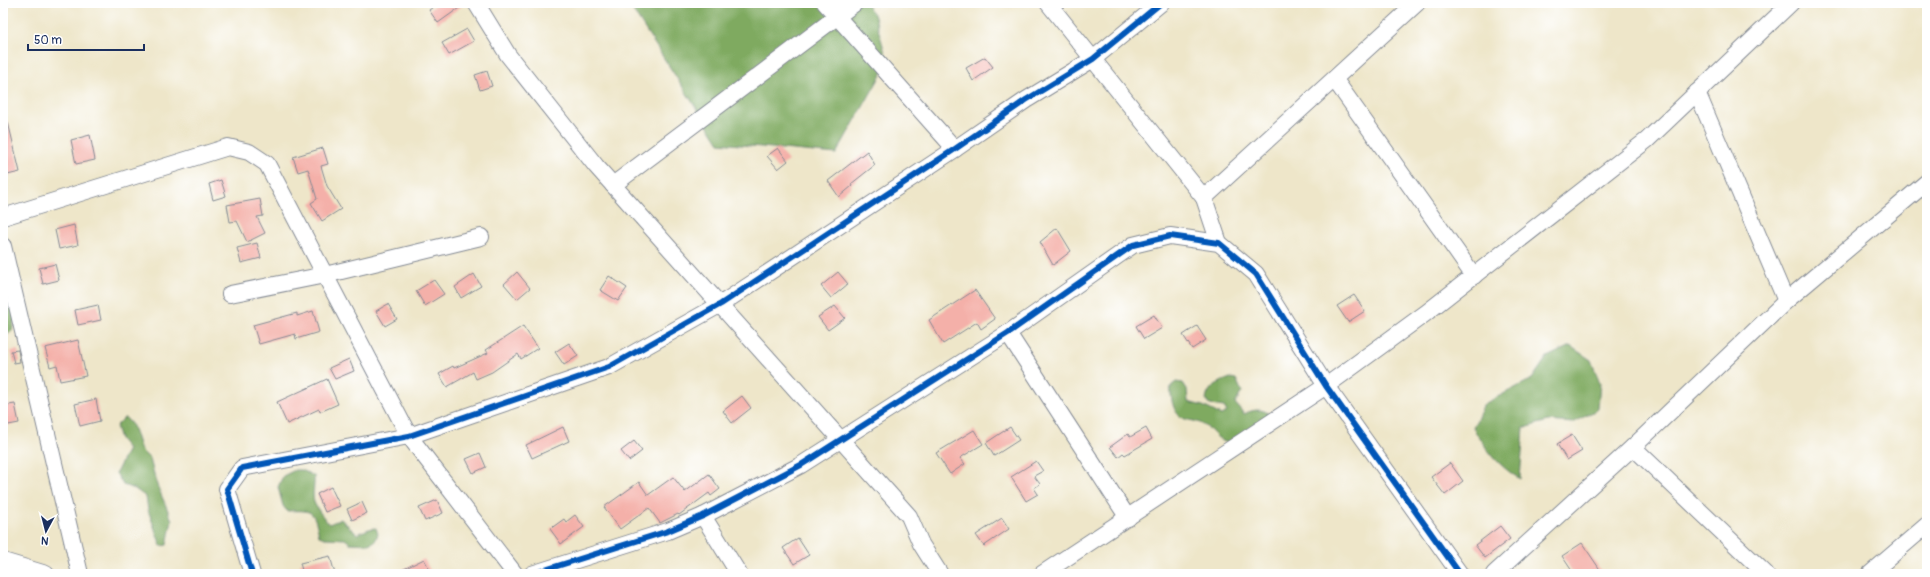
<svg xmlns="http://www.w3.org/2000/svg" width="1930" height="577" viewBox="0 0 1930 577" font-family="Pangolin,sans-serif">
	<rect width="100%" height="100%" fill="#fff"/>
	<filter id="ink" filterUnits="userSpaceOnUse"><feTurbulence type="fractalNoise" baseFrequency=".025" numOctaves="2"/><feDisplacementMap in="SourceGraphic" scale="8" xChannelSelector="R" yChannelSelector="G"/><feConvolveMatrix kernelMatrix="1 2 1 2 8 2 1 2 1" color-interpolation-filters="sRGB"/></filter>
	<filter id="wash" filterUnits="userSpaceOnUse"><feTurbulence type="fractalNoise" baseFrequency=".012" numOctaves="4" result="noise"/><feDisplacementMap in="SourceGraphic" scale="16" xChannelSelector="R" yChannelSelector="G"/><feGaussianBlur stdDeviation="0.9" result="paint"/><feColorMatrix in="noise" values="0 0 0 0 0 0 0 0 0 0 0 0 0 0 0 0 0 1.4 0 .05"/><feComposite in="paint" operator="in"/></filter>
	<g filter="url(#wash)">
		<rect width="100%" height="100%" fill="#eee6c9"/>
		<g fill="#7faa61" stroke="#4d6c60">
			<path d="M628,3H865L874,14L888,63L836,154L719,143Z"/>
			<path d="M3,271L15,318L12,331L3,338Z"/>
			<path d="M1570,346L1591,360L1600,383L1598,409L1573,423L1548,421L1524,428L1520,479C1498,466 1486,449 1473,428L1484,404L1532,379L1547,357Z"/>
			<path d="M1230,378L1236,379L1242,392L1235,403L1244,414C1252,410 1260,408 1268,413L1267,419L1229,443C1218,442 1212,429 1202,424C1194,419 1183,422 1177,413C1172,407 1170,393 1171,386L1176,382L1183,383L1187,389L1188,402L1203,406L1221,415L1227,412L1224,407L1210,405L1206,400C1208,386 1218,383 1230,378Z"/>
			<path d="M125,417L133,426L141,450L150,459L157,485L172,520L167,545L161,546L148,510L146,497L135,489L123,485L116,473L128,449L120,439L116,426Z"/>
			<path d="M295,470H302L314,476C315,484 312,494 314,502C315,506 326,521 329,524L341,519L357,534L369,529L376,528L378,534L375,541L369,544L350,543L345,539L325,538L319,536C314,510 313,510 287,511L283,506L278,487L283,476Z"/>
		</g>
		<g id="blocks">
			<g fill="#f4b0a9">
				<path d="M439,3H466L438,23L429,10Z"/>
				<path d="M467,29L474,41L449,55L442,43Z"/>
				<path d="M985,57L993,67L973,81L966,68Z"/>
				<path d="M487,71L492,86L480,90L475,75Z"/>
				<path d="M8,122L20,172L3,176V123Z"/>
				<path d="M90,135L95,160L76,164L71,140Z"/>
				<path d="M323,148L328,164L321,166L327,186L341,209L322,221L311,203L317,199L308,169L298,172L293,157Z"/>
				<path d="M778,148L788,161L778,169L767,156Z"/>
				<path d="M867,151L875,165L851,184L852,186L839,197L828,181Z"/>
				<path d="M221,180L226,196L213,200L209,184Z"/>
				<path d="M260,199L263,216L257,217L265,233L247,242L237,221L230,222L227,205Z"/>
				<path d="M74,225L78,245L59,249L55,230Z"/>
				<path d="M1057,228L1071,251L1053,265L1040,242Z"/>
				<path d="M257,243L261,258L241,263L237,248Z"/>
				<path d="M55,264L59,280L43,284L39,268Z"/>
				<path d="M517,272L530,288L517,299L504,284Z"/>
				<path d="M838,272L848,284L831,298L821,286Z"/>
				<path d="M474,274L481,286L461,298L455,287Z"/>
				<path d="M609,276L627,288L618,301L600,290Z"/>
				<path d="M434,280L444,294L425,306L416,291Z"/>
				<path d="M975,290L995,319L981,329L977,322L943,344L929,320Z"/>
				<path d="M1354,295L1365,311L1348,322L1337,306Z"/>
				<path d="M388,304L397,319L385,326L376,311Z"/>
				<path d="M98,305L101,320L78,325L75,310Z"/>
				<path d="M835,306L845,318L828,330L818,317Z"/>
				<path d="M313,311L319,332L296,339L295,334L259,344L253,325L297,313V316Z"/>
				<path d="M1154,315L1162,328L1144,339L1136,326Z"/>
				<path d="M523,326L538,348L521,359L518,354L492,372L476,379L473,372L447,387L439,374L453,366L454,368L488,353L486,350Z"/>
				<path d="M1197,326L1206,340L1192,349L1183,335Z"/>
				<path d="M78,340L86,376L60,381L57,365L50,367L45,348Z"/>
				<path d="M569,343L578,356L564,365L555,352Z"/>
				<path d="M18,350L20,362L14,363L11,351Z"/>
				<path d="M349,359L354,371L335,379L329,368Z"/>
				<path d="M327,379L338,404L320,412L319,409L287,424L277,402Z"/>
				<path d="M742,396L751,408L732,423L723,411Z"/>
				<path d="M96,399L100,421L80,426L75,404Z"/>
				<path d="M15,404L19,423L3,426V406Z"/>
				<path d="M563,427L569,441L532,458L526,445Z"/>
				<path d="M1010,427L1019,440L994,456L986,443Z"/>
				<path d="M1146,428L1152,439L1125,455L1123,453L1118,457L1110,447L1128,434L1130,437Z"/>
				<path d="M974,430L983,444L960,458L965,464L950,474L936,453Z"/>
				<path d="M1572,435L1582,451L1567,460L1557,444Z"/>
				<path d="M634,441L642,451L629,461L621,451Z"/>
				<path d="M480,453L486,467L473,473L466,459Z"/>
				<path d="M1036,461L1043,471L1034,476L1040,484L1034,488L1038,494L1026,501L1011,477Z"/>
				<path d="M1450,463L1463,481L1445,495L1431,477Z"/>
				<path d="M709,474L720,489L711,496L709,493L679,515L678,514L660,523L649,508L620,529L604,507L639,482L648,495L673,477L685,492Z"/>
				<path d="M331,487L340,506L325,512L317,494Z"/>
				<path d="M437,500L443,513L425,521L419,508Z"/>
				<path d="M362,502L367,513L352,520L347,509Z"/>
				<path d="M575,515L584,527L561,544L550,529L564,519L566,522Z"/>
				<path d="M1002,518L1009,529L984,546L976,535Z"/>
				<path d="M1500,526L1510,539L1485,558L1475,545Z"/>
				<path d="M798,538L809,555L794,564L783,548Z"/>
				<path d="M1582,543L1603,574H1574L1562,556Z"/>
				<path d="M330,556L335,574H303L300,563Z"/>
				<path d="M424,559L432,574H394Z"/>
			</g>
		</g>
	</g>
	<g filter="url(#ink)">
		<use href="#blocks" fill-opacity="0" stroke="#848a94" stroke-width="1"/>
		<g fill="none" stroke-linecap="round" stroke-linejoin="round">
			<g stroke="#848a94" stroke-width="18">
				<g id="minor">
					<path d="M476,3L508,55L596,166L909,516L921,544L940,574"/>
					<path d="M825,3L955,149"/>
					<path d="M1048,3L1204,198"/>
					<path d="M1335,80L1474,276"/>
					<path d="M1697,92L1786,301"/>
					<path d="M613,185L855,3"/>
					<path d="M3,217L228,147L249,152L267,164L409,436L515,574"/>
					<path d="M1219,243L1204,198L1417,3"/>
					<path d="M3,246L80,574"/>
					<path d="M230,294L325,275L481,237"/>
					<path d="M1008,333L1128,518"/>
					<path d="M1633,447L1766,574"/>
					<path d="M703,516L739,574"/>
					<path d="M3,561L46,574"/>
					<path d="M252,574L227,489L242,468L409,436L609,367L721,304L955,149L1026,100L1093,59L1161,3"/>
					<path d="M532,574L668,531L703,516L801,465L1008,333L1133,245L1170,236L1219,243L1256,274L1326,386L1460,574"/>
					<path d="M1042,574L1326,386L1426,313L1647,140L1791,3"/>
					<path d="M1494,574L1633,447L1786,301L1927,182"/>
					<path d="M1870,574L1927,525"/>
				</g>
			</g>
			<use href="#minor" stroke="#fff" stroke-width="16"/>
			<g stroke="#fff" stroke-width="8">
				<g id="cycleway">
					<path d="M252,574L227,489L242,468L409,436L609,367L721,304L955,149L1026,100L1093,59L1161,3"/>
					<path d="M532,574L668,531L703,516L801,465L1008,333L1133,245L1170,236L1219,243L1256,274L1326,386L1460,574"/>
				</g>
			</g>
			<use href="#cycleway" stroke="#0057b8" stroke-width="6"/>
		</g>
	</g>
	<rect width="1930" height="577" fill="none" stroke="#fff" stroke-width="16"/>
	<g transform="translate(46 531) rotate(187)" stroke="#ffffff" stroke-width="3" paint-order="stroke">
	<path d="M0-3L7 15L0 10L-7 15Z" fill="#1b2f5e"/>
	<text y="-6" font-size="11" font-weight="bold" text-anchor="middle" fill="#1b2f5e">N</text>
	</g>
	<path d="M28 44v6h116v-6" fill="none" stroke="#1b2f5e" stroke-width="2"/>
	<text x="34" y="44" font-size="12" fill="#1b2f5e" stroke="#ffffff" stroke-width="3" paint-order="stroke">50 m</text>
</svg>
